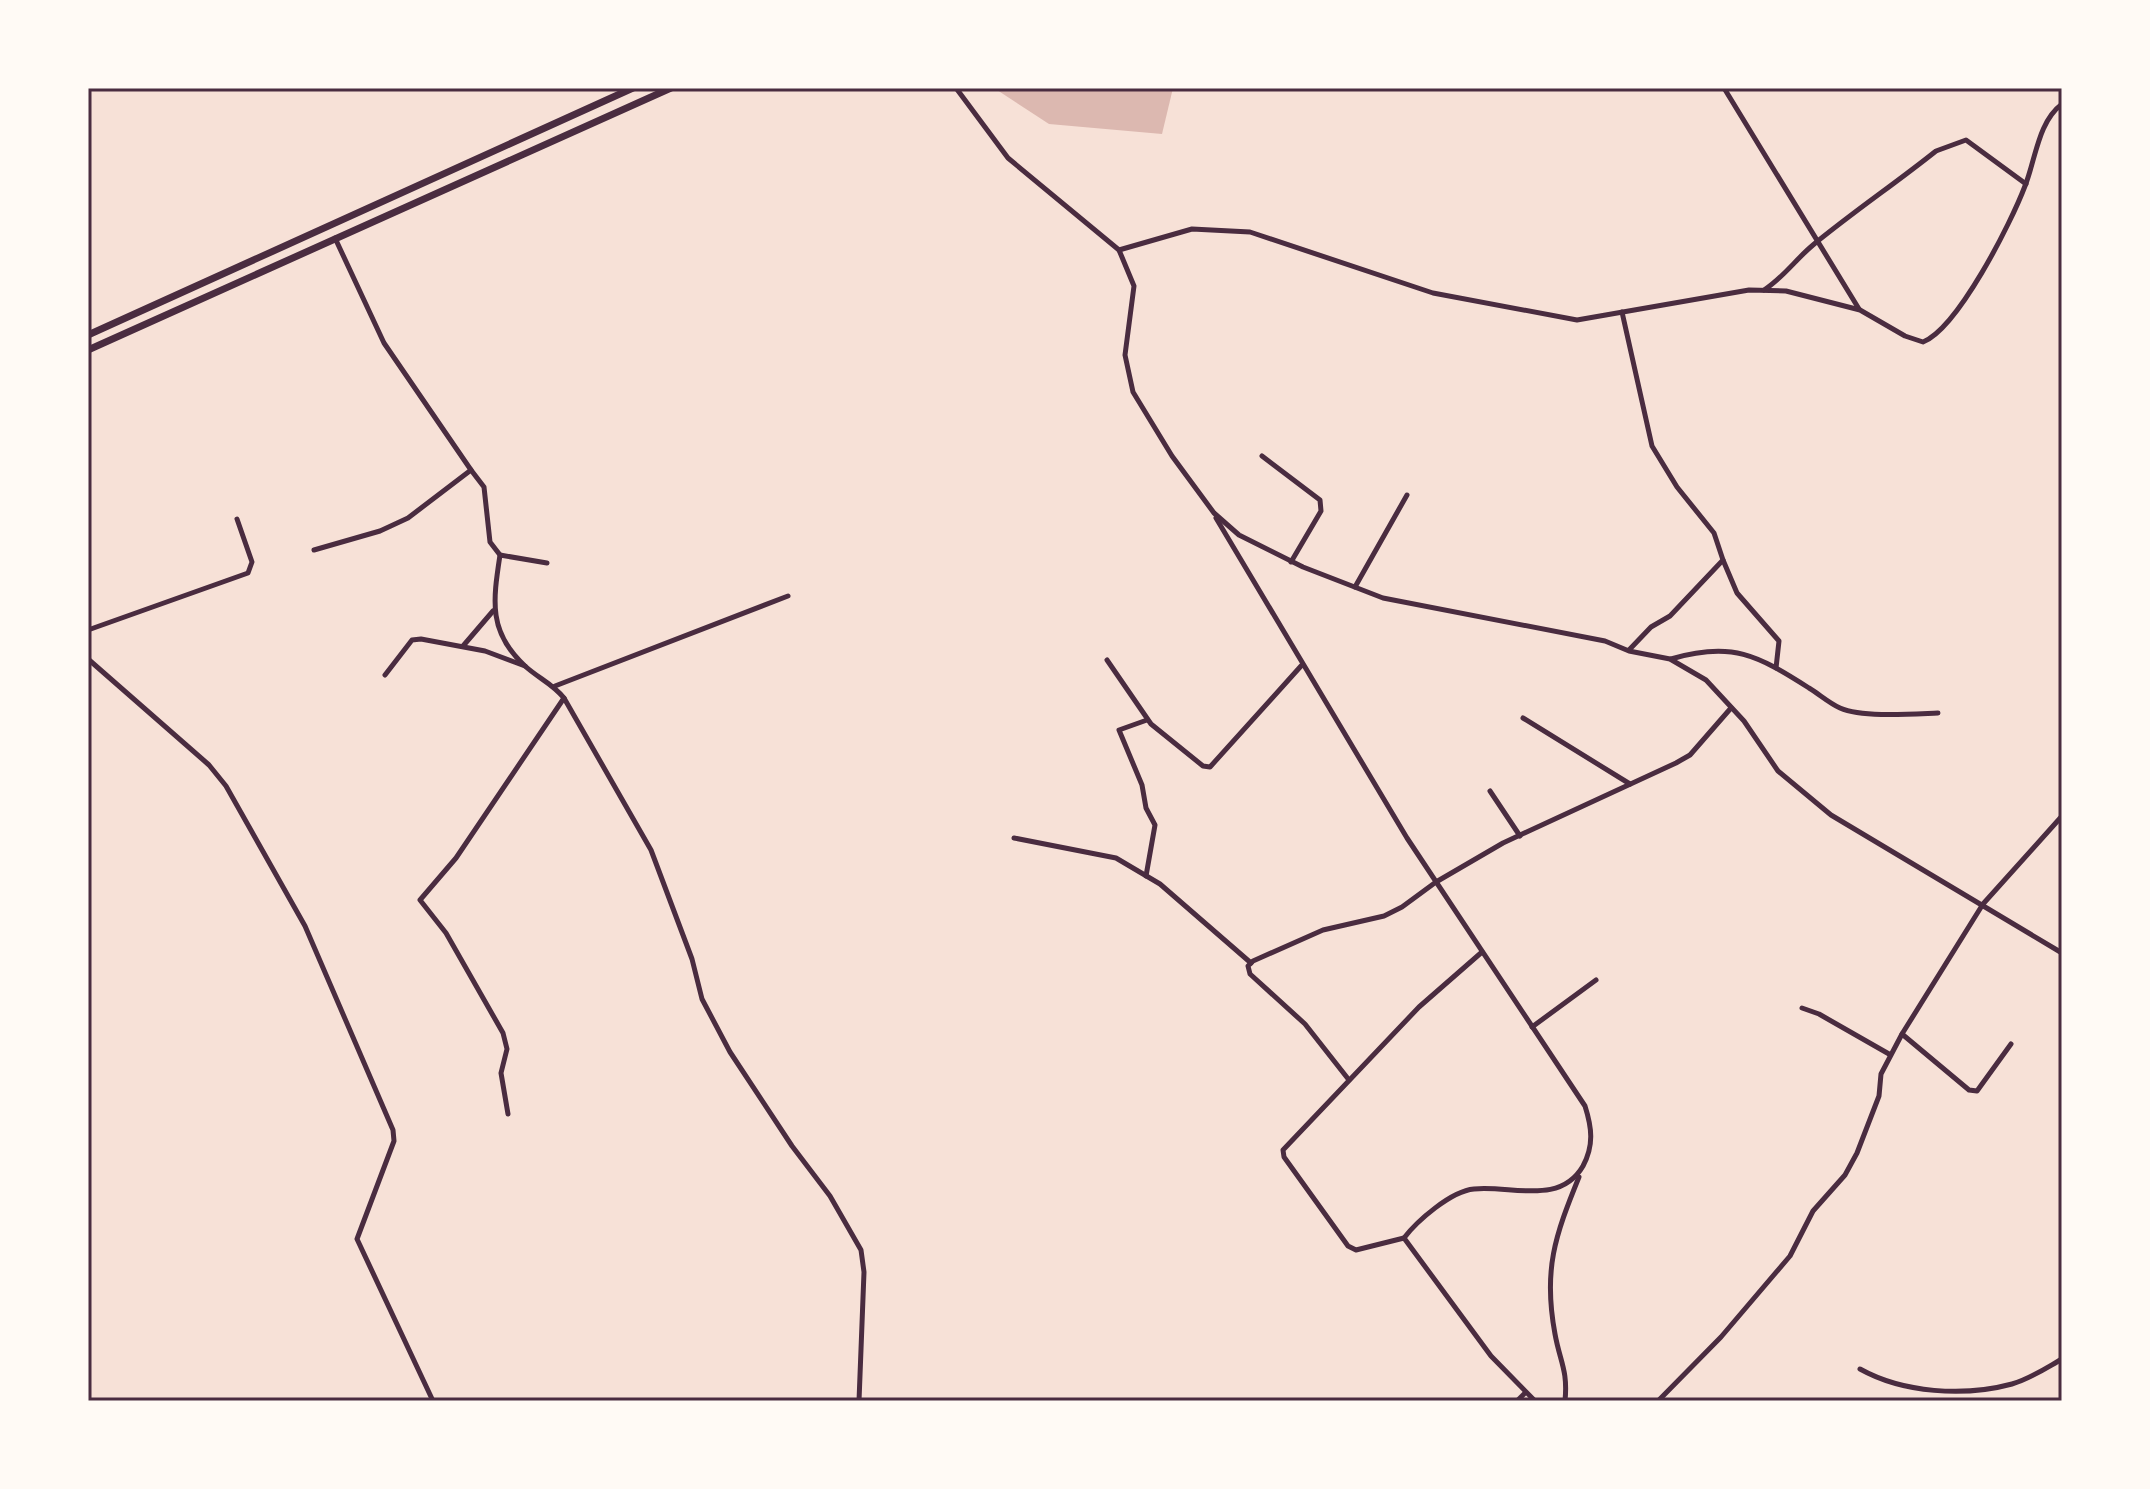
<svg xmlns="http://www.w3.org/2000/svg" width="2150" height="1489" viewBox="0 0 2150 1489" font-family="Arial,sans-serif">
	<rect width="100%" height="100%" fill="#f7e1d7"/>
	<path fill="#dcb8b0" d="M994,88H1173L1162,134L1049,124Z"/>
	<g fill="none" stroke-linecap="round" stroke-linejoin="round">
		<g stroke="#4a2c40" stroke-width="5">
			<path d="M956,88L1008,158L1119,250L1134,286L1125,355L1133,392L1172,456L1214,513L1239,535L1303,567L1383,598L1605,641L1629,651L1670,659L1706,680L1744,721L1778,771L1831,815L2062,953"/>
			<path d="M1724,88L1859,309"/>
			<path d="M1119,250L1192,229L1250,232L1433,293L1577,320L1749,290L1786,291L1860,310L1905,336L1923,342C1958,328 2011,223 2025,186C2036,158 2038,122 2062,104"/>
			<path d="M1764,290C1783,278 1796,259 1813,245C1853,212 1896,183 1936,151L1966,140L2026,184"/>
			<path d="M1622,312L1652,446L1677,487L1714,533L1723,560L1670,616L1651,627L1629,650"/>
			<path d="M1262,456L1320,500L1321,511L1291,562"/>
			<path d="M471,470L484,487L490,542L500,555C493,601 488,632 525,666C538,678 553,684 564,698L651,850L692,959L702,999L730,1052L792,1146L830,1196L861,1250L864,1272L859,1401"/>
			<path d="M1216,518L1407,838L1585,1106C1592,1128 1594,1145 1583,1166C1560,1206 1511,1185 1474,1189C1451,1191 1417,1221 1404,1238L1491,1356L1535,1401"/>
			<path d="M314,550L380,531L408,518L471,470L384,343L335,238"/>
			<path d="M500,555L547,563"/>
			<path d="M1723,560L1737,593L1779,641L1776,668"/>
			<path d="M1355,587L1407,495"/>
			<path d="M88,630L248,573L252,562L237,519"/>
			<path d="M463,646L493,611"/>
			<path d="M88,659L209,765L226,786L305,926L393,1130L394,1141L357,1239L433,1401"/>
			<path d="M1671,659C1732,641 1757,655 1809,688C1819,694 1829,703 1840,708C1863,718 1913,714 1938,713"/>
			<path d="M1107,660L1151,724L1203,766L1210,767L1301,666"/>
			<path d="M385,675L412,640L421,639L485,651L525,666"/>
			<path d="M555,686L788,596"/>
			<path d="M1523,718L1630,784"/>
			<path d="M1490,791L1520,836"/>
			<path d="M1014,838L1116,858L1160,884L1251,963"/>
			<path d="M1146,876L1155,825L1146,808L1142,785L1119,730L1147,720"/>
			<path d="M1802,1008L1819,1014L1889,1054"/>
			<path d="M1532,1027L1596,980"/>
			<path d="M1902,1034L1969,1090L1977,1091L2011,1044"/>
			<path d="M1349,1080L1305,1024L1250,974L1248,966L1253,961L1323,930L1384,916L1402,907L1436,882L1503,843L1676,763L1690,755L1731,708"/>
			<path d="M508,1114L501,1073L507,1049L503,1033L446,933L420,900L456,858L564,698"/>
			<path d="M1404,1238L1356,1250L1348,1246L1284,1157L1283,1150L1419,1007L1482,952"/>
			<path d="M1860,1369C1903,1393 1964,1397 2012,1384C2030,1379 2046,1368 2062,1359"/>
			<path d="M1517,1401L1525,1393"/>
			<path d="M1565,1401C1568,1370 1560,1362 1555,1334C1543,1270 1555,1236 1579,1177"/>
			<path d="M1658,1401L1721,1337L1790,1256L1813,1211L1845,1175L1857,1153L1879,1096L1881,1074L1902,1034L1983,904L2062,816"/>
		</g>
		<g stroke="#4a2c40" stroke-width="7">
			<path d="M88,335L633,88"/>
			<path d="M88,350L671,88"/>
		</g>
	</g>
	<rect width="2150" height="1489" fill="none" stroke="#fffaf5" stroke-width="180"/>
	<rect x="90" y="90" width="1970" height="1309" fill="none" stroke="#4a2c40" stroke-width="3"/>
</svg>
